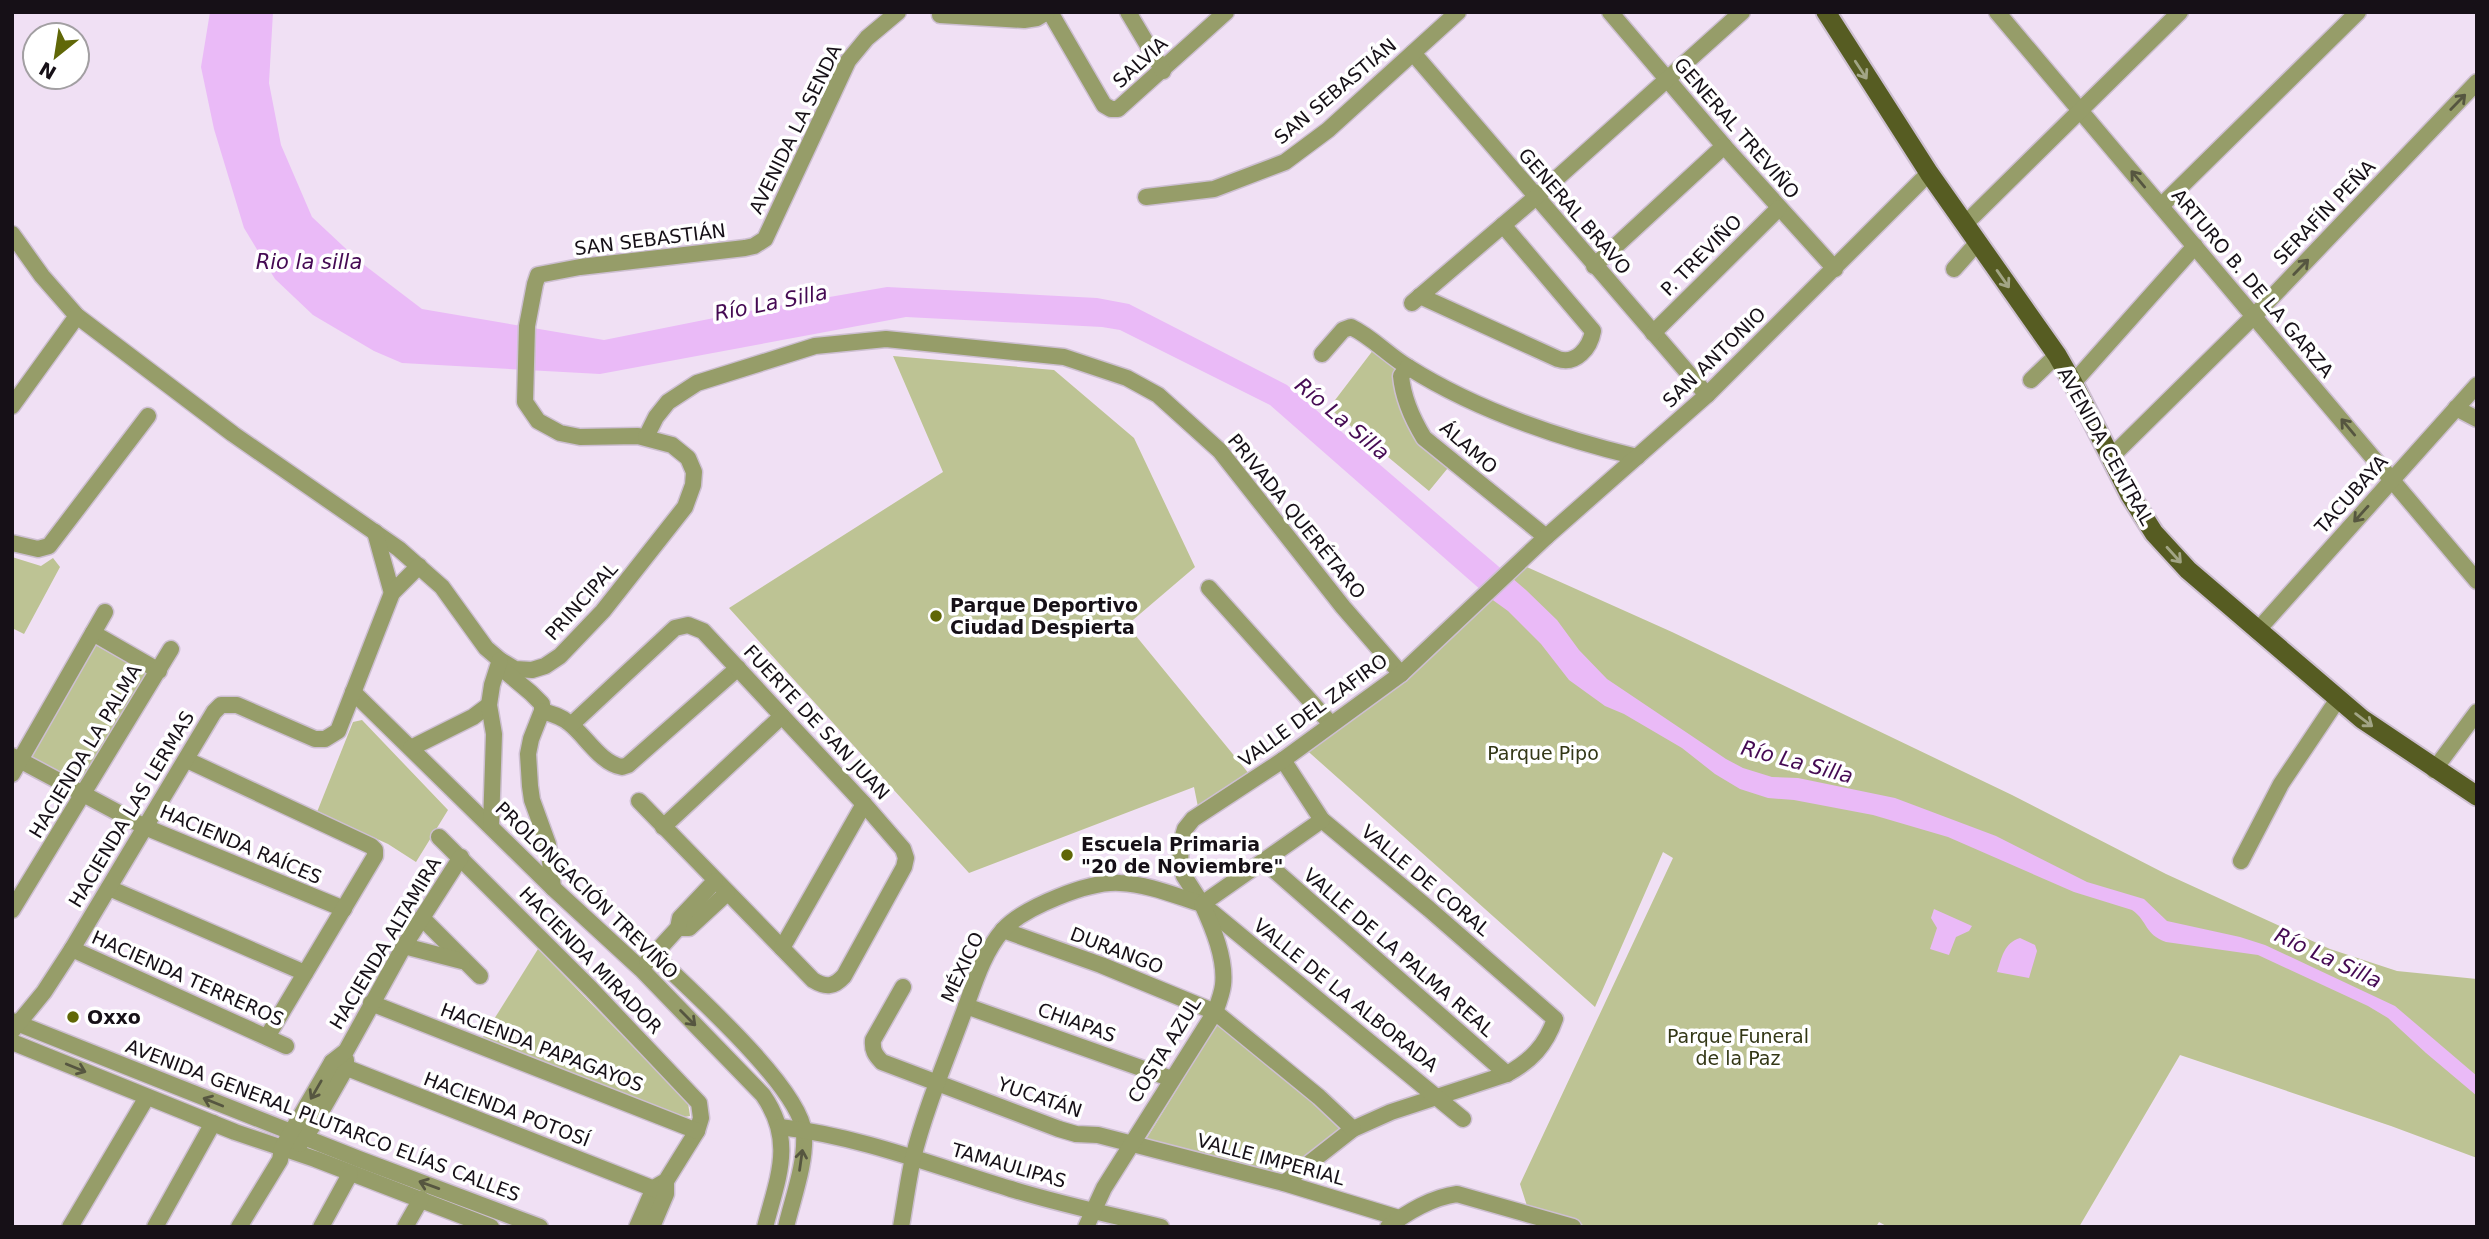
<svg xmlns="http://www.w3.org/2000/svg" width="2489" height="1239" viewBox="0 0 2489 1239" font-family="'DejaVu Sans',sans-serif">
	<rect width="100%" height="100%" fill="#f0e0f4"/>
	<g fill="#bdc394">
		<path d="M1377,345L1408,367L1409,405L1452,463L1429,491L1329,408Z"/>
		<path d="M893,356L1054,370L1134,438L1195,567L1127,625L1250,775L1198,807L1194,787L969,873L729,608L943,472Z"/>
		<path d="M12,557L41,566L53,558L60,567L24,634L12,628Z"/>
		<path d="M1520,564L1672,632L2012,795L2166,874L2330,949L2397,971L2477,979V1158L2391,1126L2180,1055L2079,1227H1888L1879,1222L1876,1227H1590L1528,1209L1520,1184L1673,858L1663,852L1595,1007L1302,746Z"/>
		<path d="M92,643L148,674L81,785L30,757Z"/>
		<path d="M362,720L448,810L416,862L388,844L317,812L353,722Z"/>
		<path d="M538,949L688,1103L690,1116L679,1118L481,1040Z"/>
		<path d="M1219,1021L1345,1130L1276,1177L1145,1141Z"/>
	</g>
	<g fill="#eabaf7">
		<path d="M210,12H273L269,83L281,145L312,217L359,261L422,309L604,340L744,312L887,287L1097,298L1129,304L1287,385L1526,590L1557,620L1579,650L1607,679L1726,759L1743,768L1772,777L1798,778L1895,798L1996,836L2087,882L2144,899L2167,921L2240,937L2265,945L2395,1006L2477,1076V1096L2426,1053L2388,1018L2368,1006L2258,955L2166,942C2144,934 2148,921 2132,910L2074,892L1948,837L1873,815L1794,800L1768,798L1740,789L1715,774L1682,748L1624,714L1605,706L1569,680L1541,644L1508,611L1490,598L1270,405L1120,330L1102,327L906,317L600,374L402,363L374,351L313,315L275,279L244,228L214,129L201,67Z"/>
		<path d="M1934,909L1972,926L1969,931L1956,937L1949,955L1930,949L1937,928L1931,918Z"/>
		<path d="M2020,938L2035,945L2037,951L2029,978L1997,972C2002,957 2004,943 2020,938Z"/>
	</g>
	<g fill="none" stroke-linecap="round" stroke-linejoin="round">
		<g stroke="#cdbfd1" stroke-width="19">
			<g id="minor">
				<path d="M1050,12L1104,105L1111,109H1118L1226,12"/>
				<path d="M1128,12L1163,71"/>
				<path d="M1610,12L1724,146L1835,269"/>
				<path d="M1997,12L2477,581"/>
				<path d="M940,15L1024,20L1037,18L1047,12"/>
				<path d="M1413,53L1707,395"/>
				<path d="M1146,197L1214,189L1285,162L1328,130L1458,12"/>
				<path d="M2161,206L2358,12"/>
				<path d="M1965,224L2180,12"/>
				<path d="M12,234L42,276L77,316L233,434L399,549L442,587L486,648L500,660L515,669L532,670L545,666L560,656L603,611L685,507L693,485L694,472L688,458L672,445L638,436L580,437L560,433L538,421L525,402L527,326L535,284L538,275L580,267L745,248L754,246L765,239L848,61L867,38L898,12"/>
				<path d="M1594,266L1724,146"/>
				<path d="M1954,269L1978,242"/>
				<path d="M1420,296L1558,359C1576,365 1590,348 1593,331L1503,225"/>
				<path d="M1412,303L1536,197L1742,12"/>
				<path d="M1653,333L1779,208"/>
				<path d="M1322,354L1343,330L1351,327C1372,337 1388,355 1408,367C1476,410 1559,438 1637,457"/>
				<path d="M1408,367L1401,376C1403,397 1413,420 1424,438L1546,537"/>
				<path d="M2031,380L2057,355"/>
				<path d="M2073,383L2195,246"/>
				<path d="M12,406L77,316"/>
				<path d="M2456,408L2477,419"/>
				<path d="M646,437L656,417L668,402L697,383L815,346L886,339L1064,357L1127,378L1158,395L1220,451L1343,607L1401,674"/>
				<path d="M2111,457L2254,316L2477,82"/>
				<path d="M375,532L392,593"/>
				<path d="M12,543L38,549L49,546L148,416"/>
				<path d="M1209,588L1331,724"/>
				<path d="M2257,631L2477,385"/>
				<path d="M93,633L159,671"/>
				<path d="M500,667L531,693L542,704V711L531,739L528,754L530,786L532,800L548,844L553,888"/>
				<path d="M353,692L553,888L641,969L763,1095C795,1141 778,1177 765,1227"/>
				<path d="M542,711C552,714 561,716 569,723C586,736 600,763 622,767L628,765L738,668"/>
				<path d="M572,724L675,628L688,625L703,631L864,804L903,849L906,858L904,867L844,976C834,987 826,988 813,980L639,801"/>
				<path d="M411,748L473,717L489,705"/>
				<path d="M12,756L145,827L344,909"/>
				<path d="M187,760L371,846L375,850V856L267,1037"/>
				<path d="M1283,760L1322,820L1429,909L1555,1019C1546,1045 1531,1061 1507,1074L1391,1112L1353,1129L1284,1183"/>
				<path d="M2434,770L2477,712"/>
				<path d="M12,774L105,612"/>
				<path d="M491,826L494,734L489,705L492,685L500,660"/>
				<path d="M663,827L782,716"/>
				<path d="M439,837L591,989L699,1103L701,1118L697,1131L666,1181L654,1188L637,1227"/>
				<path d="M1264,861L1507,1074"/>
				<path d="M2241,861L2281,784L2338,699"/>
				<path d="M109,888L305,973"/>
				<path d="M12,910L171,649"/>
				<path d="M422,918L480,976"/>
				<path d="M678,928H689L727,893"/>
				<path d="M1003,930L1101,965L1215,1012L1319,1097L1353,1129"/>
				<path d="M404,946L462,961"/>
				<path d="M782,948L864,804"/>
				<path d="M72,949L286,1046"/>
				<path d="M654,955C689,989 801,1088 804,1133C806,1164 793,1197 786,1227"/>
				<path d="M647,962L678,928L680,918L715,881"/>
				<path d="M903,987L873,1040C872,1050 875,1055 882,1062L1059,1129L1076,1134L1098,1135L1284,1183L1399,1218"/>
				<path d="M371,1003L697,1131"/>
				<path d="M966,1006L1172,1079"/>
				<path d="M12,1021L359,1159L540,1227"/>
				<path d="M12,1031L44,992L72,949L214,712L221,705H237L315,739H325L338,731L392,593L419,566"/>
				<path d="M12,1042L235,1132L315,1159L491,1227"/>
				<path d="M332,1062L662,1192"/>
				<path d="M1463,1119L1202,904L1184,876L1180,862L1181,843L1185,829L1193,819L1283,760L1401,674L1546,537L1707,395L1929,173"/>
				<path d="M780,1127C859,1136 935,1166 1011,1189C1060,1204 1111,1215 1161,1227"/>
				<path d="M300,1144L314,1124L346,1068V1060"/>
				<path d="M70,1227L147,1097"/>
				<path d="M155,1227L213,1123"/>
				<path d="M239,1227L280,1160L282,1148L332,1062L346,1051L404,946L461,857"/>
				<path d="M321,1227L350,1174"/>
				<path d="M405,1227L421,1199"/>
				<path d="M652,1227L666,1194V1183"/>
				<path d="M901,1227C905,1204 908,1181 913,1158C925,1110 945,1063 962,1017C973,988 982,954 1003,930C1024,907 1089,881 1120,883C1148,884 1176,896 1202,904"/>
				<path d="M1086,1227L1104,1188L1215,1012C1218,1004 1222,994 1223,985C1226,959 1213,928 1202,904L1322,820"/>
				<path d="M1388,1227C1407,1212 1433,1197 1457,1194L1573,1227"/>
			</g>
		</g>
		<g stroke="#cdbfd1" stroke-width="23">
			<path id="major" d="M1826,12L1929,173L2057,355L2073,383L2130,495L2154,533L2188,570L2362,719L2477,796"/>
		</g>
		<use href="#minor" stroke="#969d69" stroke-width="16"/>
		<use href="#major" stroke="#565c22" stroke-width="19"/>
	</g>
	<defs><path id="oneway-shaft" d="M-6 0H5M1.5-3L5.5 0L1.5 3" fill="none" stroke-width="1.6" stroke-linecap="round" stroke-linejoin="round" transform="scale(1.75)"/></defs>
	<g stroke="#a2a585">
		<use href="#oneway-shaft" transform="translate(1861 70) rotate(57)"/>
		<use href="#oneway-shaft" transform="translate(2003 279) rotate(55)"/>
		<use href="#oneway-shaft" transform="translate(2174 555) rotate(48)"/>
		<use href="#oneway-shaft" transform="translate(2364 720) rotate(37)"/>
	</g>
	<g stroke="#565640">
		<use href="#oneway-shaft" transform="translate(2458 102) rotate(-46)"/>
		<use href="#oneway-shaft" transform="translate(2138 179) rotate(-130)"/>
		<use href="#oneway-shaft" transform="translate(2301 267) rotate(-46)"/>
		<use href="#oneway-shaft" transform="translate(2348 427) rotate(-130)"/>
		<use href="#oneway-shaft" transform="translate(2361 514) rotate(132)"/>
		<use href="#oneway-shaft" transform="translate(688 1018) rotate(45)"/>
		<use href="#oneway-shaft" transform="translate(76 1068) rotate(22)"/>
		<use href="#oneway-shaft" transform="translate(316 1090) rotate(120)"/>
		<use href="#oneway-shaft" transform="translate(213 1102) rotate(-158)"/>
		<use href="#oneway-shaft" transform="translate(801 1160) rotate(-82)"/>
		<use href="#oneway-shaft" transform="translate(429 1185) rotate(-160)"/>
	</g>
	<g fill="#606707" stroke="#fff" stroke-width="2.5">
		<circle cx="936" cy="616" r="7"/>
		<circle cx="1067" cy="855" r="7"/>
		<circle cx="73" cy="1017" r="7"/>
	</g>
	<g text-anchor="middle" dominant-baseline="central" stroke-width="7" stroke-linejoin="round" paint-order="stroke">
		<g font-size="19" fill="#161017" stroke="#fff">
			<text transform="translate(1140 62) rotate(-42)">SALVIA</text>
			<text transform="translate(1335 91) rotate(-40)">SAN SEBASTIÁN</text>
			<text transform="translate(1737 128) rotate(49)">GENERAL TREVIÑO</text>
			<text transform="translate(795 129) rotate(-64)">AVENIDA LA SENDA</text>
			<text transform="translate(1575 211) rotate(49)">GENERAL BRAVO</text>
			<text transform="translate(2324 212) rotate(-46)">SERAFÍN PEÑA</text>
			<text transform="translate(650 239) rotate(-7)">SAN SEBASTIÁN</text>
			<text transform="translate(1701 255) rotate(-45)">P. TREVIÑO</text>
			<text transform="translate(2253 283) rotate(50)">ARTURO B. DE LA GARZA</text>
			<text transform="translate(1714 357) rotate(-44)">SAN ANTONIO</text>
			<text transform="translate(2106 446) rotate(61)">AVENIDA CENTRAL</text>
			<text transform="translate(1469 447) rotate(41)">ÁLAMO</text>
			<text transform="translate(2351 494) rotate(-48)">TACUBAYA</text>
			<text transform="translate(1297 516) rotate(51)">PRIVADA QUERÉTARO</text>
			<text transform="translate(581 601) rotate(-48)">PRINCIPAL</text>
			<text transform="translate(1313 710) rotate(-36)">VALLE DEL ZAFIRO</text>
			<text transform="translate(817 722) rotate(47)">FUERTE DE SAN JUAN</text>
			<text transform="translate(85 751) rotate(-59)">HACIENDA LA PALMA</text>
			<text transform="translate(131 809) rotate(-59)">HACIENDA LAS LERMAS</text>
			<text transform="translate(241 844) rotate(23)">HACIENDA RAÍCES</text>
			<text transform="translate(1426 880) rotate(40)">VALLE DE CORAL</text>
			<text transform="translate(587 890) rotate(44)">PROLONGACIÓN TREVIÑO</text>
			<text transform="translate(385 943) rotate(-59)">HACIENDA ALTAMIRA</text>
			<text transform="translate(1117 950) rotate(21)">DURANGO</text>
			<text transform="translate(1399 952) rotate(41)">VALLE DE LA PALMA REAL</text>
			<text transform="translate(591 960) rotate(46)">HACIENDA MIRADOR</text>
			<text transform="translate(962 967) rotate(-65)">MÉXICO</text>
			<text transform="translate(188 978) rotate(24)">HACIENDA TERREROS</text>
			<text transform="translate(1346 995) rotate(39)">VALLE DE LA ALBORADA</text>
			<text transform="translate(1077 1022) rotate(20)">CHIAPAS</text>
			<text transform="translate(542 1047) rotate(21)">HACIENDA PAPAGAYOS</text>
			<text transform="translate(1164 1050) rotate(-58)">COSTA AZUL</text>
			<text transform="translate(1040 1097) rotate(19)">YUCATÁN</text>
			<text transform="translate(507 1109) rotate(21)">HACIENDA POTOSÍ</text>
			<text transform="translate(323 1120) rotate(21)">AVENIDA GENERAL PLUTARCO ELÍAS CALLES</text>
			<text transform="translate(1271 1159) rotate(15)">VALLE IMPERIAL</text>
			<text transform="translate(1009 1165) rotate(16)">TAMAULIPAS</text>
		</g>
		<g font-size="19" font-weight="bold" fill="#161017" stroke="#fff" text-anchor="start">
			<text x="950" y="605">Parque Deportivo<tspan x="950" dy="22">Ciudad Despierta</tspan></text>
			<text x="1081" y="844">Escuela Primaria<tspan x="1081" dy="22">"20 de Noviembre"</tspan></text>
			<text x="87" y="1017">Oxxo</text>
		</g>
		<g font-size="19" fill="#333716" stroke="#fff">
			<text x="1543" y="753">Parque Pipo</text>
			<text x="1738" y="1036">Parque Funeral<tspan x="1738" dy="22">de la Paz</tspan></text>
		</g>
		<g font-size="21" font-style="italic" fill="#450a53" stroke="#fff">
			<text x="309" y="262">Rio la silla</text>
			<text transform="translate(771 303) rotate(-11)">Río La Silla</text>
			<text transform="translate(1342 419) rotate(40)">Río La Silla</text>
			<text transform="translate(1797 762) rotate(15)">Río La Silla</text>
			<text transform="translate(2328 958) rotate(25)">Río La Silla</text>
		</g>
	</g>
	<rect width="2489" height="1239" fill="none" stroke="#161017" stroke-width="28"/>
	<g transform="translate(56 56) rotate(210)"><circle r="33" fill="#ffffff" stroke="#a29fa2" stroke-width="2"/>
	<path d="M0-5L12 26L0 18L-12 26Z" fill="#606707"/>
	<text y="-10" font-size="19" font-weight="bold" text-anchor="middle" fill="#161017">N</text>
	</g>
</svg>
